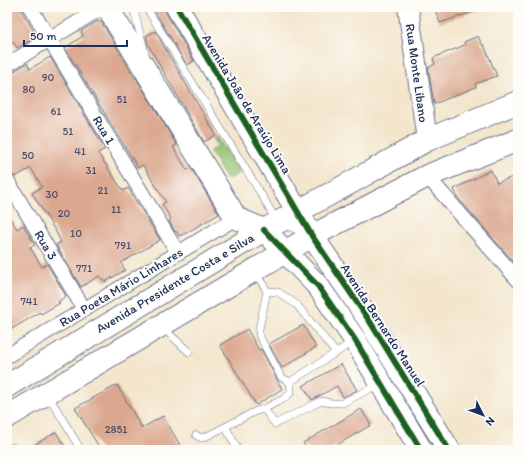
<svg xmlns="http://www.w3.org/2000/svg" width="525" height="457" viewBox="0 0 525 457" font-family="Itim,sans-serif">
	<rect width="100%" height="100%" fill="#fdfcf7"/>
	<filter id="ink" filterUnits="userSpaceOnUse"><feTurbulence type="fractalNoise" baseFrequency=".025" numOctaves="2"/><feDisplacementMap in="SourceGraphic" scale="8" xChannelSelector="R" yChannelSelector="G"/><feConvolveMatrix kernelMatrix="1 2 1 2 8 2 1 2 1" color-interpolation-filters="sRGB"/></filter>
	<filter id="wash" filterUnits="userSpaceOnUse"><feTurbulence type="fractalNoise" baseFrequency=".012" numOctaves="4" result="noise"/><feDisplacementMap in="SourceGraphic" scale="16" xChannelSelector="R" yChannelSelector="G"/><feGaussianBlur stdDeviation="0.9" result="paint"/><feColorMatrix in="noise" values="0 0 0 0 0 0 0 0 0 0 0 0 0 0 0 0 0 1.4 0 .05"/><feComposite in="paint" operator="in"/></filter>
	<g filter="url(#wash)">
		<rect width="100%" height="100%" fill="#f3e6cd"/>
		<path fill="#97c573" stroke="#597a68" d="M216,135L240,172L227,180L210,151L218,146L213,137Z"/>
		<g id="blocks">
			<g fill="#dba78e">
				<path d="M7,7H19L33,30L31,40L17,48L13,42L7,45Z"/>
				<path d="M152,7H164L166,13L194,61L187,65Z"/>
				<path d="M434,7H481V9L440,23Z"/>
				<path d="M98,21L102,23L135,78H136L177,145L173,147L187,170L191,168L219,214L186,233L179,236L176,231L175,232L169,221L171,219L162,204L166,202L143,165L138,168L65,48L83,36L81,31Z"/>
				<path d="M155,31L216,135L204,142L148,45L146,36Z"/>
				<path d="M478,36L482,45H484L497,76L475,84L476,87L434,104L428,68L435,64L433,58L465,45L464,42Z"/>
				<path d="M50,57L105,149L98,153L123,191L128,188L160,240L121,263L125,270L105,282L99,276L81,287L56,245L61,242L56,232L32,193L42,187L31,168L15,177L11,173L7,172V76L27,63L30,69Z"/>
				<path d="M491,170L497,183L518,175V267L458,198L454,189Z"/>
				<path d="M7,213L17,229L23,225L35,245L30,247L42,267L47,264L66,296L58,302L60,303L48,310L41,314L40,312L7,332Z"/>
				<path d="M303,325L316,347L282,368L269,344Z"/>
				<path d="M247,329L259,350L261,349L282,389L256,405L220,345Z"/>
				<path d="M341,364L357,390L343,397L337,386L312,400L303,386Z"/>
				<path d="M117,385L142,428L163,416L183,450H101L75,408Z"/>
				<path d="M361,409L371,425L328,450H308L303,443Z"/>
				<path d="M56,432L67,450H26Z"/>
			</g>
		</g>
	</g>
	<g filter="url(#ink)">
		<use href="#blocks" fill-opacity="0" stroke="#676f85" stroke-width="1"/>
		<g fill="none" stroke-linecap="round" stroke-linejoin="round">
			<g stroke="#676f85" stroke-width="8">
				<g id="lane">
					<path d="M133,7L145,53"/>
					<path d="M146,7L264,199L277,222L305,233"/>
					<path d="M255,272L267,291L259,329V335L281,377L290,382L354,341"/>
					<path d="M267,291L278,292L297,305L336,353"/>
					<path d="M162,327L189,352"/>
					<path d="M48,395L81,450"/>
					<path d="M264,409L285,398L291,392L290,382"/>
					<path d="M226,428L238,450"/>
					<path d="M196,435L201,438L205,437L256,411L264,409L275,424L321,401L331,403H342L380,384"/>
					<path d="M7,449L12,447L19,450"/>
				</g>
			</g>
			<g stroke="#676f85" stroke-width="16">
				<g id="street">
					<path d="M30,7L178,253"/>
					<path d="M7,65L103,7"/>
					<path d="M427,176L518,280"/>
					<path d="M7,180L84,309"/>
					<path d="M7,356L236,218"/>
				</g>
			</g>
			<g stroke="#676f85" stroke-width="22">
				<path id="secondary" d="M408,7L427,140"/>
			</g>
			<g stroke="#676f85" stroke-width="24">
				<g id="primary">
					<path d="M107,7L236,218L264,230L318,286L355,340L421,450"/>
					<path d="M177,7L312,236L369,320L449,450"/>
					<path d="M7,386L264,230L350,183L427,140L518,102"/>
					<path d="M7,417L312,236L427,176L518,140"/>
				</g>
			</g>
			<use href="#lane" stroke="#fff" stroke-width="7"/>
			<use href="#street" stroke="#fff" stroke-width="14"/>
			<use href="#secondary" stroke="#fff" stroke-width="20"/>
			<use href="#primary" stroke="#fff" stroke-width="22"/>
			<g stroke="#fdfcf7" stroke-width="8">
				<g id="cycleway">
					<path d="M177,7L312,236L369,320L449,450"/>
					<path d="M264,230L318,286L355,340L421,450"/>
				</g>
			</g>
			<use href="#cycleway" stroke="#1b5e20" stroke-width="6"/>
		</g>
	</g>
	<g text-anchor="middle" dominant-baseline="central" stroke-width="4" stroke-linejoin="round" paint-order="stroke">
		<g font-size="11" fill="#4b4d6a">
			<text x="48" y="77">90</text>
			<text x="29" y="89">80</text>
			<text x="122" y="99">51</text>
			<text x="56" y="111">61</text>
			<text x="68" y="131">51</text>
			<text x="80" y="151">41</text>
			<text x="28" y="155">50</text>
			<text x="91" y="170">31</text>
			<text x="103" y="190">21</text>
			<text x="52" y="194">30</text>
			<text x="116" y="209">11</text>
			<text x="64" y="213">20</text>
			<text x="76" y="233">10</text>
			<text x="123" y="245">791</text>
			<text x="84" y="268">771</text>
			<text x="29" y="301">741</text>
			<text x="116" y="429">2851</text>
		</g>
		<g font-size="13" fill="#1b2f5e" stroke="#fdfcf7">
			<text transform="translate(417 73) rotate(82)">Rua Monte Líbano</text>
			<text transform="translate(247 104) rotate(59)">Avenida João de Araújo Lima</text>
			<text transform="translate(104 130) rotate(59)">Rua 1</text>
			<text transform="translate(46 245) rotate(59)">Rua 3</text>
			<text transform="translate(175 283) rotate(-31)">Avenida Presidente Costa e Silva</text>
			<text transform="translate(121 287) rotate(-31)">Rua Poeta Mário Linhares</text>
			<text transform="translate(383 325) rotate(57)">Avenida Bernardo Manuel</text>
		</g>
	</g>
	<rect width="525" height="457" fill="none" stroke="#fdfcf7" stroke-width="24"/>
	<g transform="translate(483 415) rotate(132)" stroke="#fdfcf7" stroke-width="3" paint-order="stroke">
	<path d="M0-3L7 15L0 10L-7 15Z" fill="#1b2f5e"/>
	<text y="-6" font-size="11" font-weight="bold" text-anchor="middle" fill="#1b2f5e">N</text>
	</g>
	<path d="M24 40v6h103v-6" fill="none" stroke="#1b2f5e" stroke-width="2"/>
	<text x="30" y="40" font-size="12" fill="#1b2f5e" stroke="#fdfcf7" stroke-width="3" paint-order="stroke">50 m</text>
</svg>
